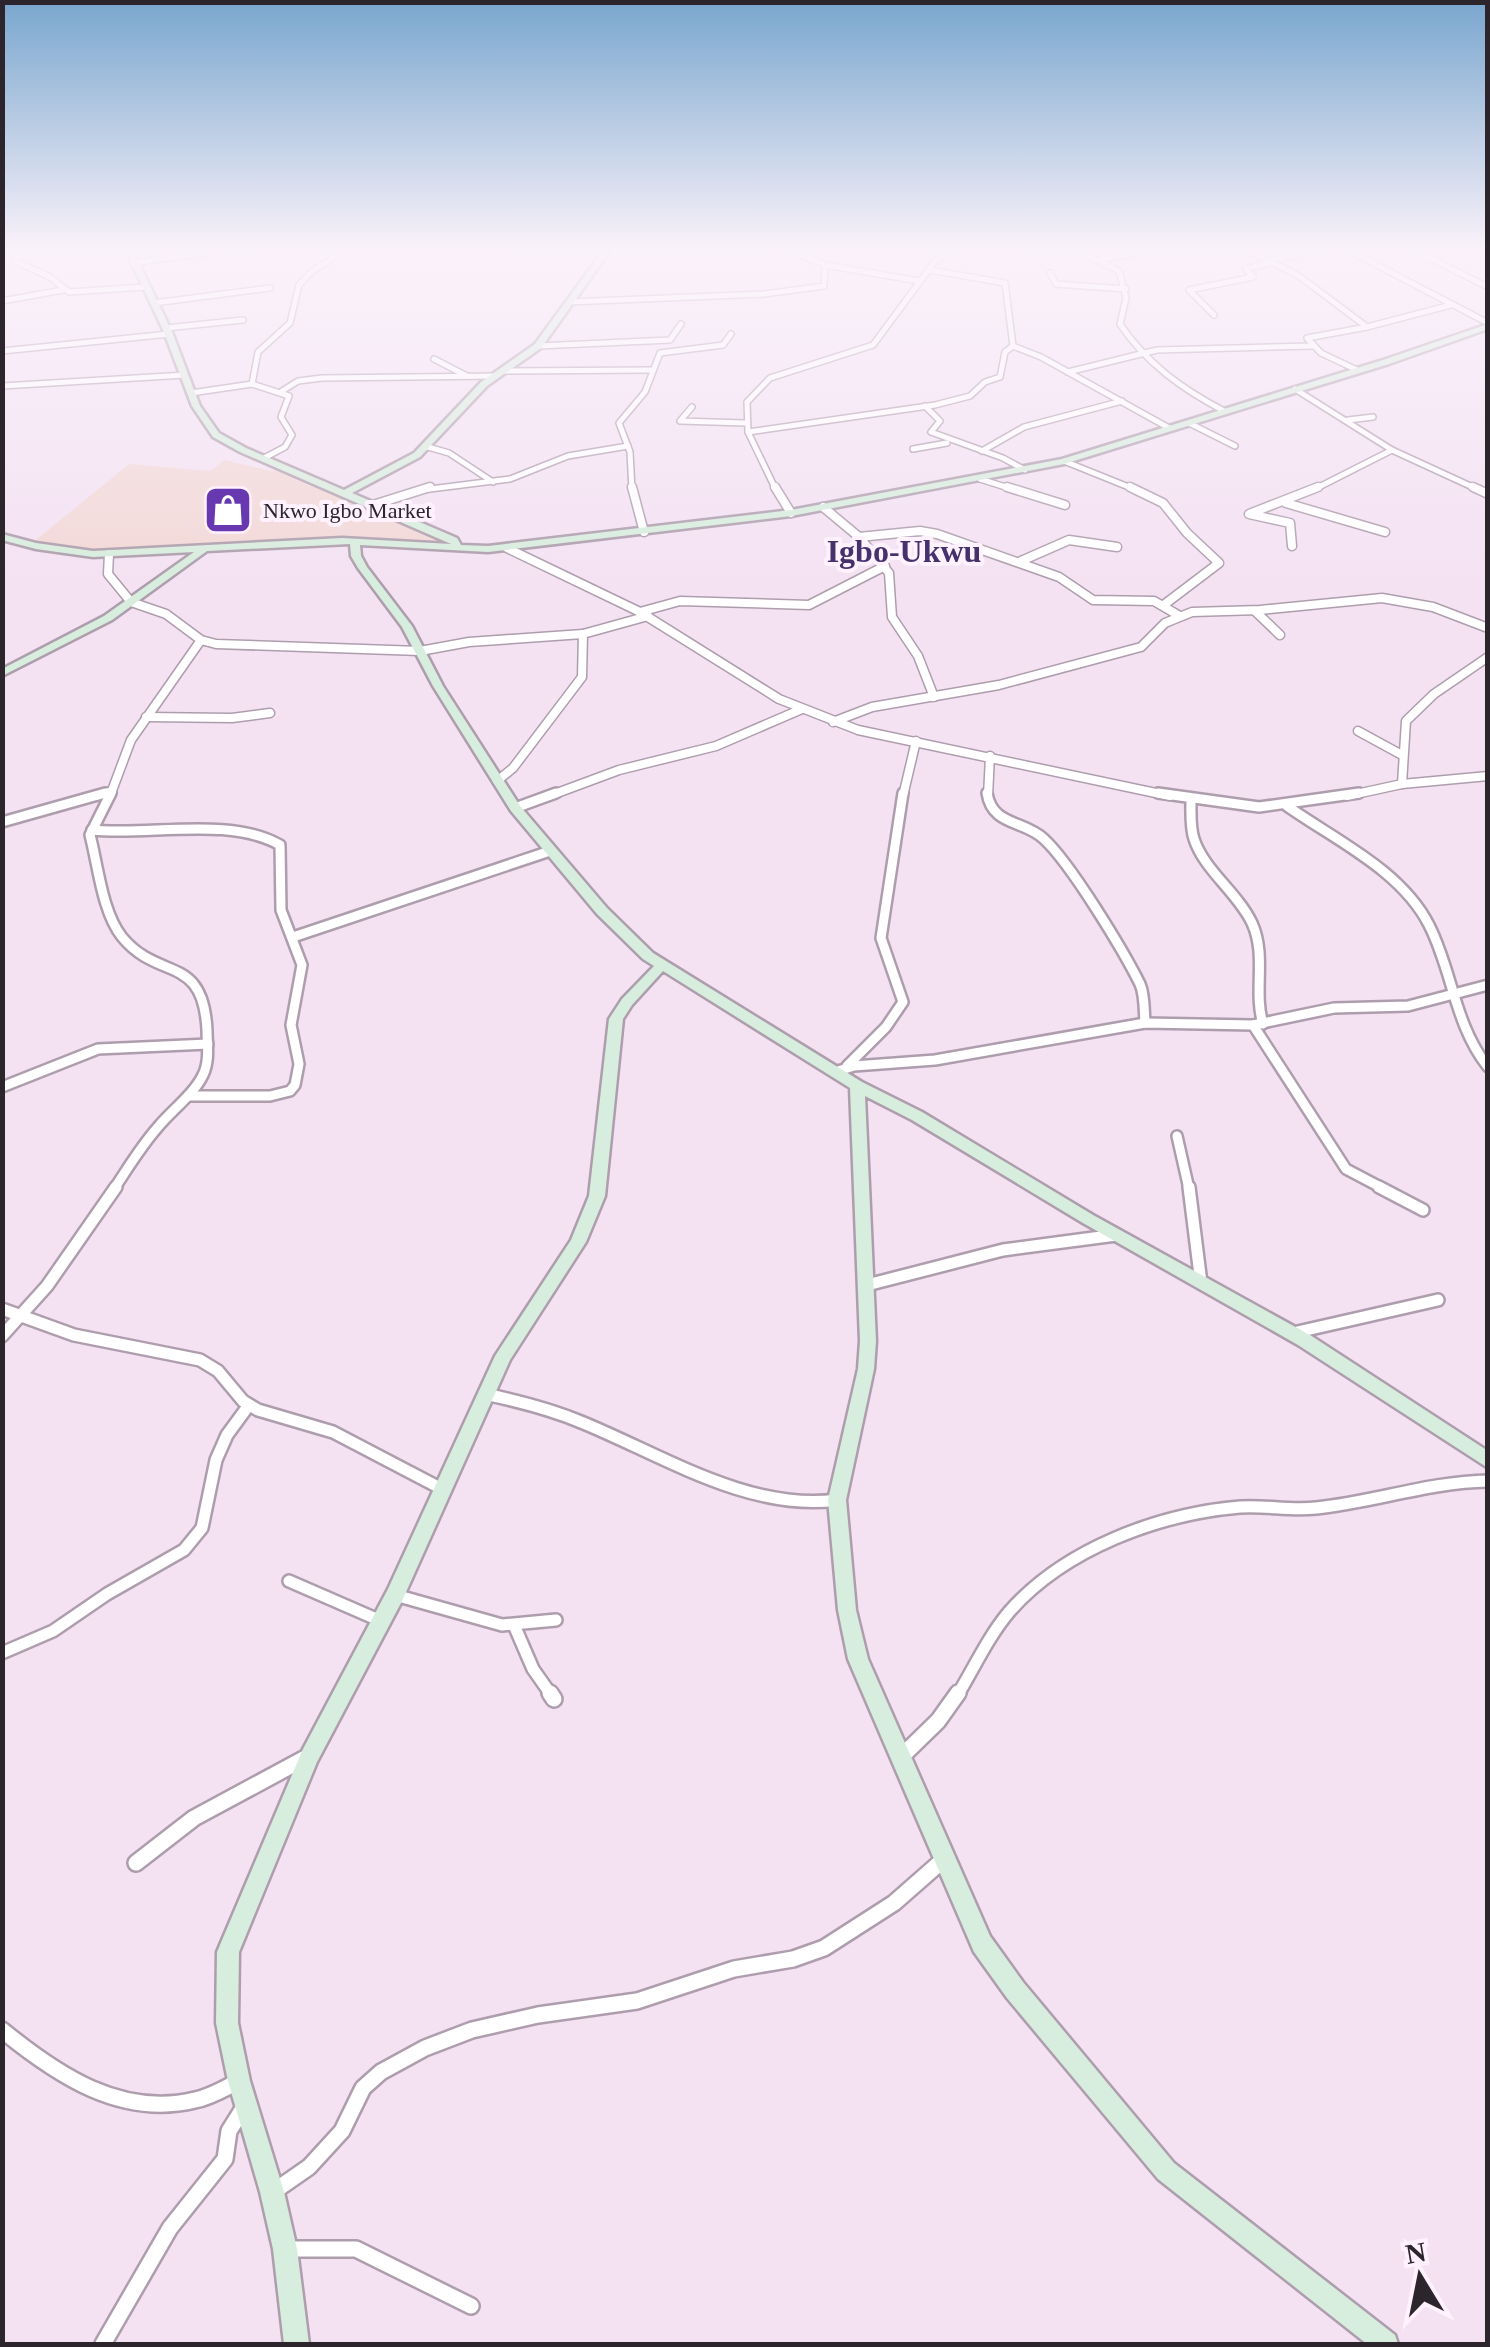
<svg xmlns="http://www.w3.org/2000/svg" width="1490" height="2347" viewBox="0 0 1490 2347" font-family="'Times New Roman',serif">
	<rect width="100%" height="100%" fill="#f4e2f3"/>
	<path fill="#f2d8d6" d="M224,460L272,471L281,467L446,541L442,546L352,539L91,551L32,543L129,464L210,471Z"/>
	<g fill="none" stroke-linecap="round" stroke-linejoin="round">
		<g stroke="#ae9ead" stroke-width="8">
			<g id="street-far4">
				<path d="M18,251L15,261L50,277L69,292L145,287"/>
				<path d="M791,251L825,265L919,281"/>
				<path d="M1079,251L1119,271L1126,298L1120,324C1146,363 1182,389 1224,411"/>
				<path d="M1250,251L1299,276L1367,327L1307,338L1321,353L1357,370"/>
				<path d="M1350,251L1488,323"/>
				<path d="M1416,251L1488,287"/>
				<path d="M1102,259L1151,251"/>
				<path d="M1270,260L1320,251"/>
				<path d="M133,263L222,251"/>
				<path d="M930,270L1005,283L1013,346L1041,357L1169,428"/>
				<path d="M1050,273L1056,284L1126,289"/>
				<path d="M2,301L63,290"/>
				<path d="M569,302L764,294L824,286L825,265"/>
				<path d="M154,303L270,288"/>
				<path d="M1214,315L1189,290L1253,277L1246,269L1272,262"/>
				<path d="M1367,327L1451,305"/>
				<path d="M166,328L243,320"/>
				<path d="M538,346L670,340L681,324"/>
				<path d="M2,351L169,334"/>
				<path d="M434,359L467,376"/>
				<path d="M503,371L651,370"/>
				<path d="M1068,372L1157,350L1313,346"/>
				<path d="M252,384L289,396L281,417L292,435L285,447L264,458"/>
				<path d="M2,386L185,375"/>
				<path d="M1295,389L1392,450L1313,490"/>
				<path d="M282,391L298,381L322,378L496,376"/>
				<path d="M191,393L252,384L258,352L290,323L299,285L311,272L344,251"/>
				<path d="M925,406L940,421L931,432L1003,458L1025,470"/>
				<path d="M692,407L680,421L745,423"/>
				<path d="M1348,420L1373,417"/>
				<path d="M1189,423L1235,446"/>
				<path d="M748,432L935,405L970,396L985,382L1000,377L1005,352L1013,346"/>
				<path d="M428,447L449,453L493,482"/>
				<path d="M913,449L947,443"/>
				<path d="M1392,450L1479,490"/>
				<path d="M982,451L1024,427L1122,401"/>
				<path d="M1064,461L1136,490"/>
				<path d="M980,479L1015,490"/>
				<path d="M422,490L510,479L568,456L628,446"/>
				<path d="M632,490L630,452L619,423L645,392L660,353L723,345L731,334"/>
				<path d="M776,490L748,432L747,402L770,378L873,345L936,260L951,251"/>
			</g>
		</g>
		<g stroke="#ae9ead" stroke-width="11">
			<g id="street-far3">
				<path d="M632,487L644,532"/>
				<path d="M775,487L791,513"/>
				<path d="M1007,487L1065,505"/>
				<path d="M1130,487L1163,503L1187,533L1219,563L1165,604"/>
				<path d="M1473,487L1488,494"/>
				<path d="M1286,503L1385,532"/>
				<path d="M373,505L430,487"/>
				<path d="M823,507L859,537L889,573L892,617L918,656L934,697"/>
				<path d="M859,537L920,531L937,534L1059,577L1093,600L1154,601L1178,615"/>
				<path d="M1292,546L1290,523L1249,514L1318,487"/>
				<path d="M507,548L640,612L779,699L858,730L1170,796"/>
				<path d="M109,554L108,574L131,602L166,614L201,640L216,644L420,651L469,642L583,634L648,616"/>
				<path d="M1021,561L1069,540L1117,547"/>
				<path d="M1255,611L1280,635"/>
				<path d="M640,612L680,601L809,605L885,566"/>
				<path d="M146,717L232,718L270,713"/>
				<path d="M833,722L872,707L999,685L1141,647L1165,623L1192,612L1260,610L1382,598L1433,607L1488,628"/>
				<path d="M1358,731L1402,755"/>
				<path d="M497,781L513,768L582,677L583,634"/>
				<path d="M1402,784L1406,721L1434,694L1488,657"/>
				<path d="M96,796L112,791"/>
				<path d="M110,796L131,740L201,640"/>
				<path d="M549,796L619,770L716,746L802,709"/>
				<path d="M903,796L916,741"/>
				<path d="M988,796L990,756"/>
				<path d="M1347,796L1402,784L1488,776"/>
			</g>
		</g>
		<g stroke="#ae9ead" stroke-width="14">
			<g id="street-far2">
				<path d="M111,793L90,835C98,865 102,912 122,937C159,982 203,953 207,1030C207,1044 210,1061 203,1075C194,1094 171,1111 158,1127C141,1146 128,1168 114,1189"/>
				<path d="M987,793C992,826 1024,820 1044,839C1071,864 1123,950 1140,984C1145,995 1144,1011 1145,1023"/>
				<path d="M1158,793L1259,807L1359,793"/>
				<path d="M1191,800C1191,813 1190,827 1194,839C1204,870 1238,893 1252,923C1267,956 1253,991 1263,1024"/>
				<path d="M1287,806C1335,840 1401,870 1429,925C1453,972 1454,1024 1488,1067"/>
				<path d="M515,808L556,793"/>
				<path d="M2,822L105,793"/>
				<path d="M92,830C149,836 229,816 280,845L281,910L302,965L291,1025L299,1064L295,1085L290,1091L270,1096H188"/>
				<path d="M293,937L550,851"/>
				<path d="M1253,1025L1346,1169L1384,1189"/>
				<path d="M847,1066L886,1027L903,1002L881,938L903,793"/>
				<path d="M835,1072L854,1066L935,1060L1145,1023L1253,1025L1334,1008L1408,1006L1488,985"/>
				<path d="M2,1087L98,1049L208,1044"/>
				<path d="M1177,1136L1189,1189"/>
			</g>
		</g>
		<g stroke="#ae9ead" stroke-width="16">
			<g id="street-far1">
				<path d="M1189,1187L1201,1283"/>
				<path d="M1379,1187L1423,1210"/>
				<path d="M867,1285L1003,1250L1116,1235"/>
				<path d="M2,1309L74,1335L200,1360L218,1371L243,1401L258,1410L333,1432L442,1489"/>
				<path d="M1293,1333L1438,1300"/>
				<path d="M2,1336L47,1286L116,1187"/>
				<path d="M485,1394C518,1401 550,1409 581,1422C660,1454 749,1512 837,1500"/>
				<path d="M289,1581L381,1621"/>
				<path d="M395,1595L502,1625L556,1620"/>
				<path d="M514,1625L533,1669L552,1696"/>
				<path d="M2,1653L53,1631L107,1594L184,1550L202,1528L216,1460L227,1435L249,1405"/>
				<path d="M957,1696C974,1668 988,1637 1009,1612C1064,1549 1158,1514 1240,1507C1265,1505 1290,1511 1316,1508C1374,1502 1429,1482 1488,1481"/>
			</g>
		</g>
		<g stroke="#ae9ead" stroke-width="20">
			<g id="street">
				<path d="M550,1693L554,1699"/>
				<path d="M901,1757L938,1721L958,1693"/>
				<path d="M136,1863L194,1818L309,1756"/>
				<path d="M2,2030C57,2075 121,2118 195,2100C211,2097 225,2088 239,2081"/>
				<path d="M273,2192L309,2167L342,2131L363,2088L381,2072L425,2048L472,2030L538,2015L637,2001L734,1969L793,1959L824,1948L894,1903L943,1860"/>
				<path d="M286,2249H356L471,2306"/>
				<path d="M103,2344L170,2228L225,2159L229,2131L244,2107"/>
			</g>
		</g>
		<g stroke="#ae9ead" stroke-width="5">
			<path id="secondary" d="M126,251H133L172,332L200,406L219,433L246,448L344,490L414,453L481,382L535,344L603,251H610L541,348L487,386L420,457L352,493L457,538L461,545L488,546L791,510L1062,459L1383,360L1488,324V329L1389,364L1064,464L791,516L488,552L360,545L361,556L367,567L412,626L443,686L520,806L607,908L653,953L862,1082L922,1112L1093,1215L1310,1335L1488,1451V1468L1298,1345L1083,1223L912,1120L865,1096L876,1341L874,1369L846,1500L856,1610L868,1659L990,1936L1023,1982L1174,2163L1395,2335L1398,2344H1367L1158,2179L1007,1998L974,1952L848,1659L838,1610L828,1500L858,1369L860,1341L850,1088L663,971L632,1005L623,1019L605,1196L586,1242L510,1360L402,1601L317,1762L239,1952L238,2023L250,2081L284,2192L297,2249L309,2344H284L273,2249L260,2192L228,2081L216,2023L217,1952L303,1749L388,1589L495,1356L571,1240L589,1196L609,1019L622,999L654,966L643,959L597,914L511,811L433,686L402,627L358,568L351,556L350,544L207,551L112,620L2,676V669L104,616L194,552L93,557L36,549L2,540V534L36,543L93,551L342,538L451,544L240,452L213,437L192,406L164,332Z"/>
		</g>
		<use href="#street-far4" stroke="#fff" stroke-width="5"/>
		<use href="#street-far3" stroke="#fff" stroke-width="8"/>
		<use href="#street-far2" stroke="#fff" stroke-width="9"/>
		<use href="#street-far1" stroke="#fff" stroke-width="11"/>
		<use href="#street" stroke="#fff" stroke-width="15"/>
		<use href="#secondary" fill="#d7eddd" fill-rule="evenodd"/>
	</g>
	<linearGradient id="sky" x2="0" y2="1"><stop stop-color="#79a6ce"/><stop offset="0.43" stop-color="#faf2fa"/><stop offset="1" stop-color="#faf2fa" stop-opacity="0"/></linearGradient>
	<rect width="1490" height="580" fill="url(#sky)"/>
	<defs>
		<g id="shop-square" transform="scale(2.5)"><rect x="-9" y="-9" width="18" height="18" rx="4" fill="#6738b0" stroke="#fff1fe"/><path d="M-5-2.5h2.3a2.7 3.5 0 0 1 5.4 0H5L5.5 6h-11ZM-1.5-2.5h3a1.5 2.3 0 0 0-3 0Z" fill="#fff"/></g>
	</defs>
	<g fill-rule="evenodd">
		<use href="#shop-square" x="228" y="510"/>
	</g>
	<g text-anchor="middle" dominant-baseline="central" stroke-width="8" stroke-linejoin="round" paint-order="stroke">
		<g font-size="22" fill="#2c252b" stroke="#fff1fe" text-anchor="start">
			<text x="263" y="510">Nkwo Igbo Market</text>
		</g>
		<g font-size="32" font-weight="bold" fill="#45316c" stroke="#fff1fe">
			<text x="904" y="551">Igbo-Ukwu</text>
		</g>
	</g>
	<rect width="1490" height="2347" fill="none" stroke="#2c252b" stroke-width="10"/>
	<g transform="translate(1420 2277) rotate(350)" stroke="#fff1fe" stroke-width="8" paint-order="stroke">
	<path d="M0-8L18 38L0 25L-18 38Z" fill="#2c252b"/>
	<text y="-15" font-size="28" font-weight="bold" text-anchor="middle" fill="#2c252b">N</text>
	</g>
</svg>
